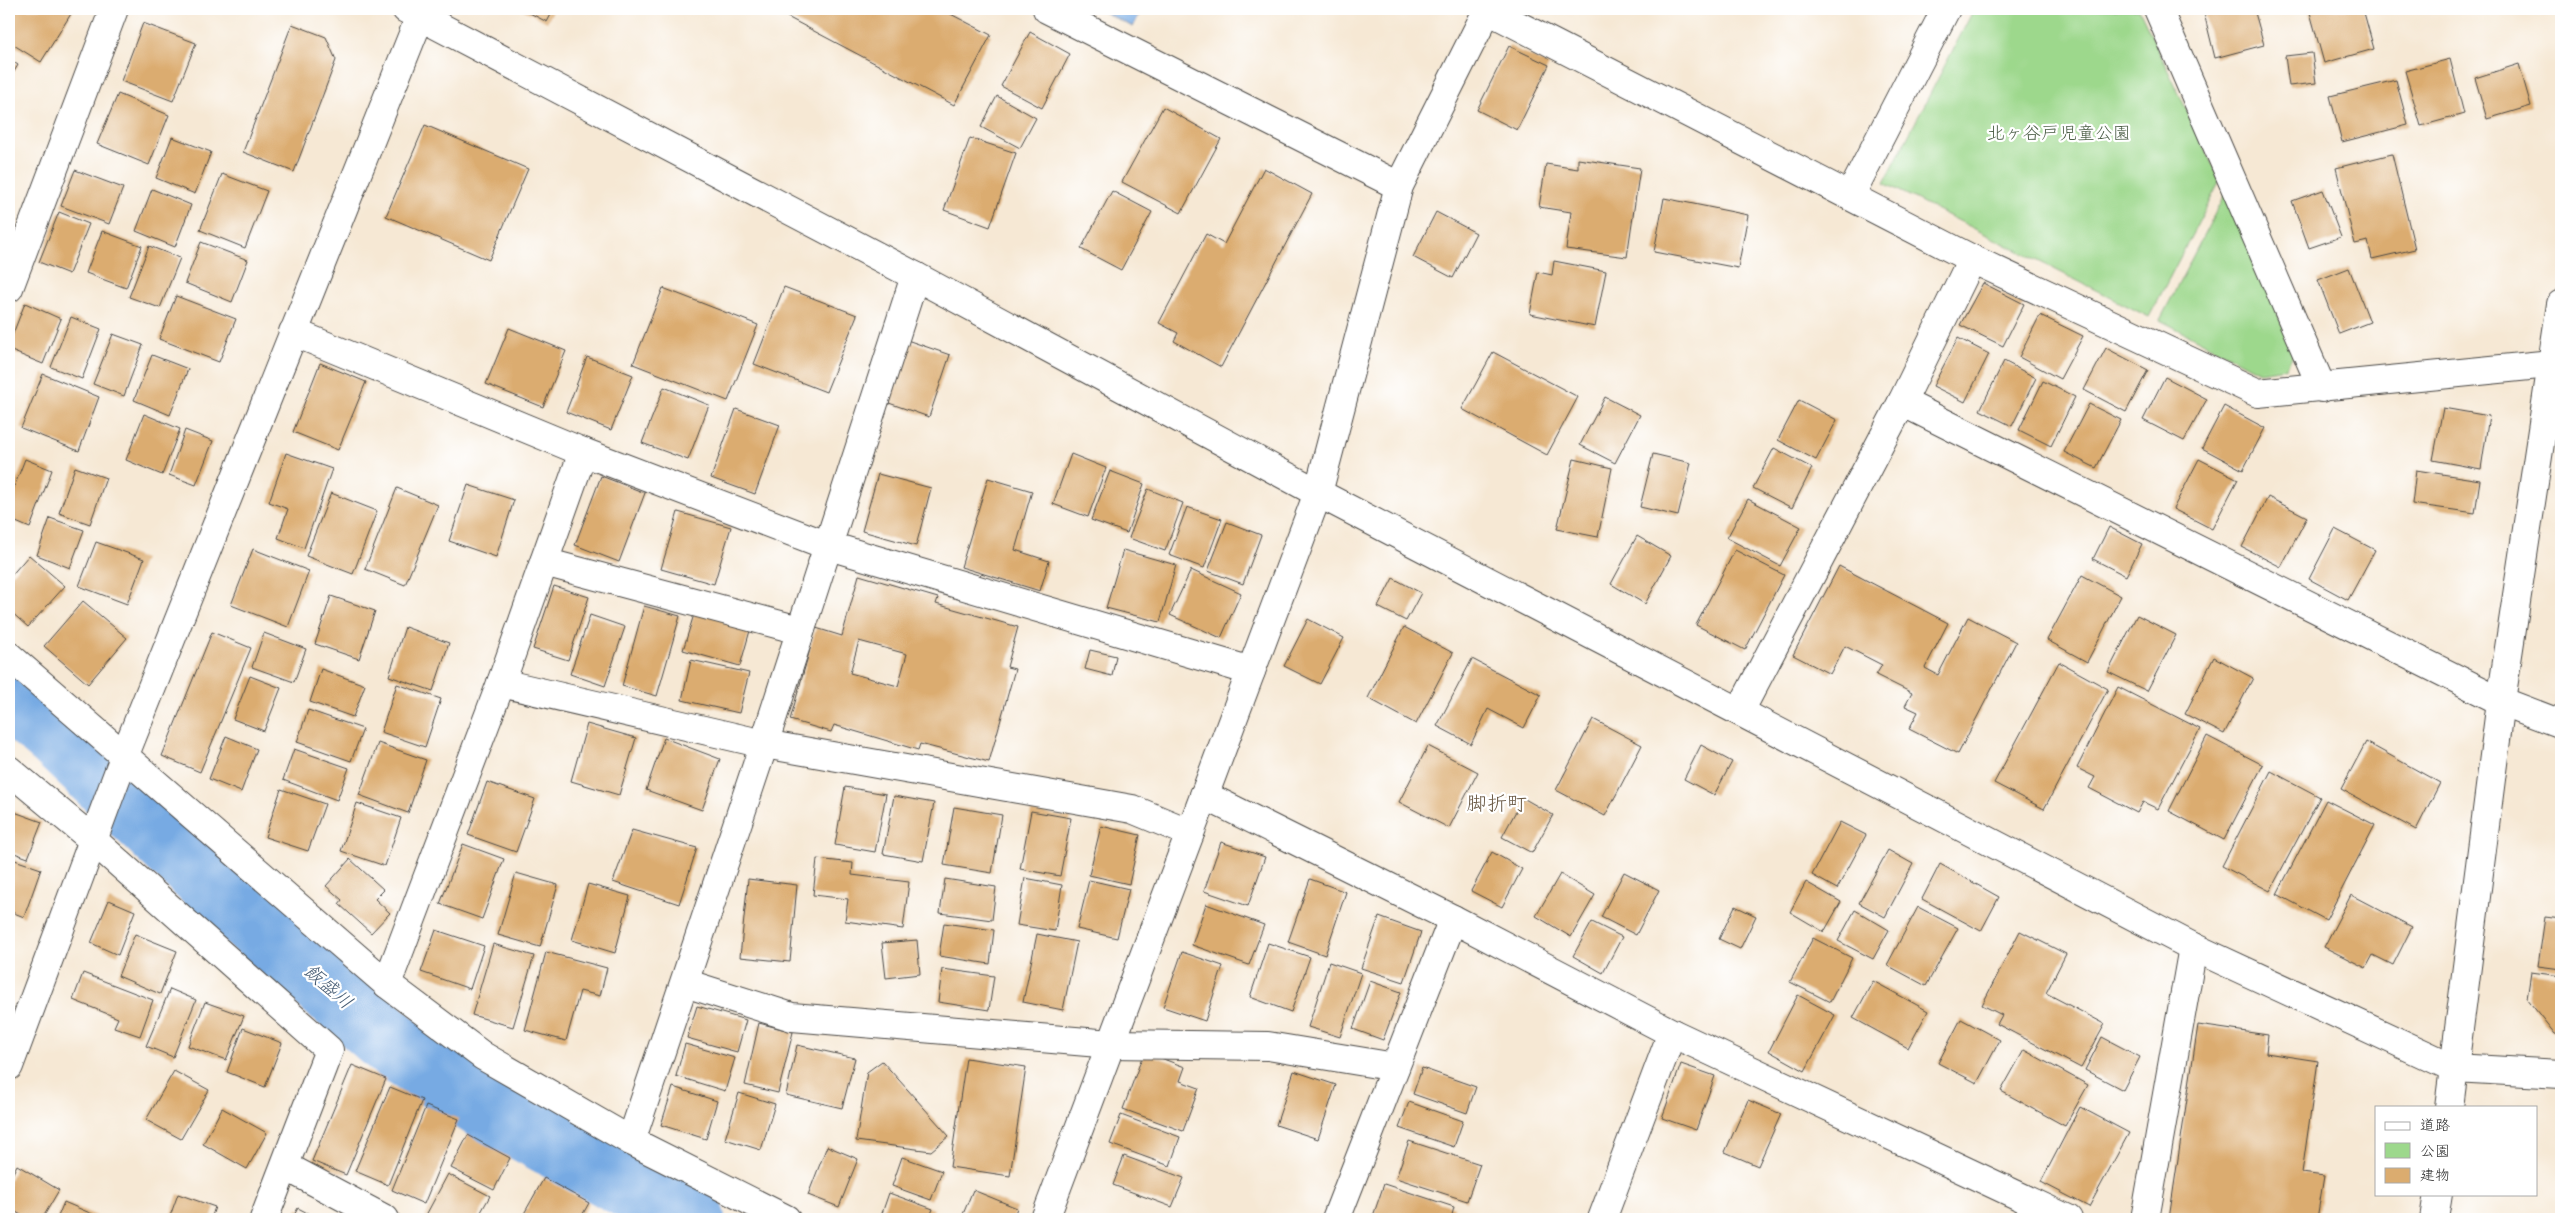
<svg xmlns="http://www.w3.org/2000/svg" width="2570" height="1228" viewBox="0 0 2570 1228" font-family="'Balsamiq Sans','Klee One',sans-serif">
	<rect width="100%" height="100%" fill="#fff"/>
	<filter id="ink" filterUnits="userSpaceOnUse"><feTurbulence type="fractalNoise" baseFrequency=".02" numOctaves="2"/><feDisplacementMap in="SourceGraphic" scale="10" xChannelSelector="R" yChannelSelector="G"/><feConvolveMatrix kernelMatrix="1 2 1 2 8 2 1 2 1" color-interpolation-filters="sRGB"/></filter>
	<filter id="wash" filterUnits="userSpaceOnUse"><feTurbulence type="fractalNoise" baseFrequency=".0096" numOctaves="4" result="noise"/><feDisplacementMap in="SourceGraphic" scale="20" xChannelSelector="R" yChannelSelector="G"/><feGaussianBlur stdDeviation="1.12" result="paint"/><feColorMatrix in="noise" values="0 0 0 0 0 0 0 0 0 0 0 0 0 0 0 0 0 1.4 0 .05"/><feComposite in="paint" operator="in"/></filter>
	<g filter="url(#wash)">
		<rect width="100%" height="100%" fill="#f6e8d4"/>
		<g fill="#9dd88c" stroke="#64825c">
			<path d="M1974,9H2139L2220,181L2149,317L1884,183Z"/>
			<path d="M2227,190L2294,354L2285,368L2260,372L2160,320Z"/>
		</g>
		<path fill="#77aae3" stroke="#516a87" d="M1098,9H1142L1133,27Z"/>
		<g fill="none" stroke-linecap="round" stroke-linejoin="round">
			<path stroke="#77aae3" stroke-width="68" d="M9,695L59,738L243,913L398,1049L482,1104L691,1219"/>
		</g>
		<g id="blocks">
			<g fill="#dbac6f" fill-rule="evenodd">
				<path d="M9,9H74L41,62L9,42Z"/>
				<path d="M522,9H554L547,22Z"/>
				<path d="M777,9H941L991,35L954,105L776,11Z"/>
				<path d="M2203,9H2254L2264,45L2215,58Z"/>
				<path d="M2309,9H2363L2374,49L2324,63Z"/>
				<path d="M143,23L196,43L173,101L121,81Z"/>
				<path d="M292,24L326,37L336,60L294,172L243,152Z"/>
				<path d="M1030,32L1070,54L1042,108L1001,86Z"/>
				<path d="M1509,46L1549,65L1517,130L1477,110Z"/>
				<path d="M2312,53L2316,83L2289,86L2285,56Z"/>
				<path d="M9,59L18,65L9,80Z"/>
				<path d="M2450,59L2464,114L2421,126L2405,71Z"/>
				<path d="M2519,64L2531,106L2487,119L2475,78Z"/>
				<path d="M2396,80L2408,125L2342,142L2330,96Z"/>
				<path d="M118,94L169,115L149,165L97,144Z"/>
				<path d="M997,96L1036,118L1020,148L981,127Z"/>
				<path d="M1163,107L1221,139L1181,213L1122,182Z"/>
				<path d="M425,125L528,169L489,260L386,216Z"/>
				<path d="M172,137L211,152L195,194L156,178Z"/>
				<path d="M970,138L1016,153L990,227L944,210Z"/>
				<path d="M2392,154L2415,249L2372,259L2368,241L2355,244L2336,168Z"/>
				<path d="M1578,159L1640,168L1627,257L1566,249L1571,212L1539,207L1546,164L1578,169Z"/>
				<path d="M1264,168L1312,194L1221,367L1174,341L1178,333L1159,323L1206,234L1224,244Z"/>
				<path d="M75,170L123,188L109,224L61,206Z"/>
				<path d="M222,174L267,191L245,248L200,230Z"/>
				<path d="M152,189L191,205L175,247L136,231Z"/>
				<path d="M2323,190L2341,237L2309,248L2292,201Z"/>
				<path d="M1112,191L1152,212L1121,270L1081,249Z"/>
				<path d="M1664,198L1748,215L1738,268L1654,252Z"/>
				<path d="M59,212L89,224L69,274L39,262Z"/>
				<path d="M1436,212L1476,233L1453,278L1413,257Z"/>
				<path d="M102,231L142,246L126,288L86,273Z"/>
				<path d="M201,242L248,260L232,302L185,283Z"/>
				<path d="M149,246L180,258L160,308L129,297Z"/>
				<path d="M1554,261L1606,271L1595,327L1530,314L1538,272L1552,275Z"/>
				<path d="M2349,268L2370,322L2339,334L2318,280Z"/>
				<path d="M1983,283L2024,304L2003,346L1960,325Z"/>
				<path d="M784,287L857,315L826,392L754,364Z"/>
				<path d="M663,288L758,325L728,401L633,364Z"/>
				<path d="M176,296L236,319L219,362L159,339Z"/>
				<path d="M25,303L61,319L43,364L9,350V344Z"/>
				<path d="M2040,315L2083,336L2060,379L2019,357Z"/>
				<path d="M71,317L101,329L82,379L51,367Z"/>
				<path d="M509,328L566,351L543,407L486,384Z"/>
				<path d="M113,334L143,345L124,396L93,384Z"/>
				<path d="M1958,338L1989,354L1965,402L1933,386Z"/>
				<path d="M907,340L950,355L929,417L886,402Z"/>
				<path d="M2106,348L2148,370L2126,412L2084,390Z"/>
				<path d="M1493,352L1578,397L1547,455L1462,409Z"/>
				<path d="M152,355L188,369L170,415L134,400Z"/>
				<path d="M587,357L633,375L611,430L566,412Z"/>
				<path d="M2004,361L2036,378L2012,426L1980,410Z"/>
				<path d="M320,363L366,382L338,450L293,432Z"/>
				<path d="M43,374L99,397L79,451L21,428Z"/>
				<path d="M2165,377L2207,399L2184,441L2143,420Z"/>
				<path d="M2043,381L2075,397L2051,446L2019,430Z"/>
				<path d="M664,387L709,405L688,460L642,443Z"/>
				<path d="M1605,397L1640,415L1615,463L1580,445Z"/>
				<path d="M1799,400L1837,420L1816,460L1778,440Z"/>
				<path d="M2089,404L2121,420L2096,468L2064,452Z"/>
				<path d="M2224,406L2265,428L2243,470L2202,448Z"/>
				<path d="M2443,408L2489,416L2481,469L2433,460Z"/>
				<path d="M736,409L780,425L755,494L711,478Z"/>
				<path d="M144,414L180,429L162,475L126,460Z"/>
				<path d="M185,430L213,441L196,485L169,475Z"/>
				<path d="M1774,448L1812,468L1792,508L1753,488Z"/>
				<path d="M286,453L332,469L304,548L278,538L288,509L269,502Z"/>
				<path d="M1071,454L1106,468L1088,517L1053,504Z"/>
				<path d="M1653,454L1691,463L1678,516L1640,507Z"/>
				<path d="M25,459L52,470L30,528L9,519V500Z"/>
				<path d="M1574,459L1612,468L1598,537L1557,529Z"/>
				<path d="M2199,459L2238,479L2212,529L2173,509Z"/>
				<path d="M75,467L106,478L90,524L59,513Z"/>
				<path d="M2416,470L2480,480L2475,513L2412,504Z"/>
				<path d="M1110,471L1144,484L1127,533L1091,520Z"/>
				<path d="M878,474L931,488L916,546L862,531Z"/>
				<path d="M601,476L645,493L619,562L575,545Z"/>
				<path d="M988,478L1032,491L1015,550L1049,561L1040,591L961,567Z"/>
				<path d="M468,485L514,500L496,557L449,541Z"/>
				<path d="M397,488L438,505L405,585L365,569Z"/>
				<path d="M1148,489L1183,503L1165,551L1129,538Z"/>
				<path d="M331,493L377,511L353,574L306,556Z"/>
				<path d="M2268,497L2307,517L2281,567L2242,547Z"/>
				<path d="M1748,499L1801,527L1780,566L1727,538Z"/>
				<path d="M1187,507L1222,519L1204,568L1169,555Z"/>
				<path d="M678,512L731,527L714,584L661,569Z"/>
				<path d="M50,518L84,530L70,568L37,555Z"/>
				<path d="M1227,522L1261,535L1243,584L1208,571Z"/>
				<path d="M2109,527L2142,544L2126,576L2093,559Z"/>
				<path d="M2335,529L2375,550L2348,600L2309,579Z"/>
				<path d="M1637,536L1671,556L1645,604L1611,584Z"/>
				<path d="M96,542L144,559L127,604L79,586Z"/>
				<path d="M253,549L309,571L288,627L231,605Z"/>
				<path d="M1123,550L1176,565L1160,622L1106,608Z"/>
				<path d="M1735,550L1784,575L1745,650L1696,625Z"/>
				<path d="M29,555L65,586L28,627L9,610V578Z"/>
				<path d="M1839,566L1948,623L1925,668L1938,675L1968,617L2016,642L1958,754L1909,729L1918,712L1905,706L1912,693L1876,675L1882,665L1845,646L1830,674L1793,655Z"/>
				<path d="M1191,570L1241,593L1221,638L1170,615Z"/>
				<path d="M859,575L938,598L936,604L1018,627L1007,667L1015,669L989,762L920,744L918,750L834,725L831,732L790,720L816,628L842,636ZM859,641L907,654L898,686L850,673Z"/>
				<path d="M2082,575L2121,596L2087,662L2047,640Z"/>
				<path d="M1393,578L1421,593L1406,621L1378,607Z"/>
				<path d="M554,586L589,597L568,660L533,649Z"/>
				<path d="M331,596L375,611L359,659L315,644Z"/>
				<path d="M83,601L127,638L88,684L44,646Z"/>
				<path d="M644,606L680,616L657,696L622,686Z"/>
				<path d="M695,611L751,627L740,666L683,650Z"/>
				<path d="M590,615L625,627L605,686L570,674Z"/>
				<path d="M2137,615L2176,635L2147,691L2108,672Z"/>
				<path d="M1308,619L1344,638L1320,684L1284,666Z"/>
				<path d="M405,627L449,643L433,691L389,676Z"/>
				<path d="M1404,627L1453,653L1416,724L1368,698Z"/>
				<path d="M212,632L251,648L200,772L162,756Z"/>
				<path d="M264,633L306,649L294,682L252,667Z"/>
				<path d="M1090,650L1116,656L1112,676L1085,669Z"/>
				<path d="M2214,657L2253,678L2224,734L2185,714Z"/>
				<path d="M1472,659L1541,695L1524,728L1488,709L1471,744L1437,726Z"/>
				<path d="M691,660L749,673L739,713L682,700Z"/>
				<path d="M2059,662L2108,689L2044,809L1994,783Z"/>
				<path d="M321,669L365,685L353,717L310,702Z"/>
				<path d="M250,676L281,688L264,731L233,719Z"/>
				<path d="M397,684L441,699L425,747L381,732Z"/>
				<path d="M2118,687L2200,729L2158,809L2143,802L2137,813L2089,788L2095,777L2077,768Z"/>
				<path d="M308,710L363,729L351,761L297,742Z"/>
				<path d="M1593,719L1642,745L1605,816L1556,790Z"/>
				<path d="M587,724L636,738L619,795L571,781Z"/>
				<path d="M226,736L257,749L241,792L209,779Z"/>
				<path d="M2207,736L2263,765L2224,840L2169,811Z"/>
				<path d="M664,738L720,759L702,810L646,790Z"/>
				<path d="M2366,742L2440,783L2416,830L2341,789Z"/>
				<path d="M378,743L426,760L408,813L359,795Z"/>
				<path d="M1701,745L1732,762L1714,795L1684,779Z"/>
				<path d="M1428,746L1478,772L1449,828L1399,802Z"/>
				<path d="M294,749L349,768L337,800L283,780Z"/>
				<path d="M2271,771L2320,797L2270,891L2222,866Z"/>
				<path d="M487,782L535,799L516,852L468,835Z"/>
				<path d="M845,787L886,794L875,852L835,845Z"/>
				<path d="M281,789L325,804L308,851L265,837Z"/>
				<path d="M894,796L934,803L923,861L883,854Z"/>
				<path d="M1523,798L1553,815L1532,853L1502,837Z"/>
				<path d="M2326,800L2375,825L2326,920L2277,894Z"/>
				<path d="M357,803L401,818L385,866L341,851Z"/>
				<path d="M954,807L1002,815L992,873L944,865Z"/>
				<path d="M9,810L42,822L28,858L9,851Z"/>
				<path d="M1031,811L1071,818L1060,876L1020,869Z"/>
				<path d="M1840,822L1866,835L1837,889L1812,875Z"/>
				<path d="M1101,826L1140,835L1129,884L1089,875Z"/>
				<path d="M632,830L697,848L679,904L613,882Z"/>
				<path d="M1221,842L1265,857L1248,906L1204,891Z"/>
				<path d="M463,844L504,859L482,919L440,904Z"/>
				<path d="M1888,850L1913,864L1885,917L1859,903Z"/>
				<path d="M1492,852L1522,869L1502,907L1471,891Z"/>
				<path d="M9,858L41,869L24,917L9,911Z"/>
				<path d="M350,859L384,890L375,899L390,913L371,933L339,904L342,900L326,886Z"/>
				<path d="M817,859L853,863L852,875L909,882L903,929L845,921L848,899L813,895Z"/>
				<path d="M1940,864L1999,897L1981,931L1922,899Z"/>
				<path d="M1624,872L1659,890L1636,935L1601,917Z"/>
				<path d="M516,873L558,885L540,947L498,935Z"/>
				<path d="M1560,874L1595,895L1571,937L1536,916Z"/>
				<path d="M1025,878L1062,885L1055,931L1017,925Z"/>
				<path d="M748,879L797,885L790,962L740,957Z"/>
				<path d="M945,879L996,887L992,920L940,913Z"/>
				<path d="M1310,879L1346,892L1325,955L1288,942Z"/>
				<path d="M1089,880L1129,889L1117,938L1077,929Z"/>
				<path d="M1806,882L1841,902L1824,932L1790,912Z"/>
				<path d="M588,884L630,896L615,953L572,940Z"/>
				<path d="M2351,895L2412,927L2393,965L2373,955L2366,968L2324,947Z"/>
				<path d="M109,900L135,911L118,955L91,943Z"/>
				<path d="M1206,904L1264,925L1249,965L1192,945Z"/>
				<path d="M1735,906L1756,916L1740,949L1719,939Z"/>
				<path d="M1918,907L1958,928L1926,986L1887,965Z"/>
				<path d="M1855,910L1889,930L1873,959L1838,941Z"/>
				<path d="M1379,917L1421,932L1404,982L1361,968Z"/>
				<path d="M2545,917L2561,919V969L2538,966Z"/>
				<path d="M1592,922L1622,937L1603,973L1573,956Z"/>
				<path d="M944,923L994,930L990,964L939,956Z"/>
				<path d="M436,930L484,946L470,989L421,972Z"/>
				<path d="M2020,931L2066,954L2046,993L2105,1024L2081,1068L1997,1024L2002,1015L1982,1005Z"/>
				<path d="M135,934L177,951L160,994L118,976Z"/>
				<path d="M1037,934L1077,942L1063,1010L1023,1002Z"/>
				<path d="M1813,938L1852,958L1830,1002L1790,982Z"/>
				<path d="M917,940L920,974L886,978L882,943Z"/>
				<path d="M1268,943L1310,957L1291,1012L1250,997Z"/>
				<path d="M493,944L534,956L513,1027L472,1015Z"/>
				<path d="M546,952L607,968L600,996L580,991L566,1041L525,1030Z"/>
				<path d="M1182,952L1223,966L1205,1021L1163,1007Z"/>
				<path d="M1329,962L1361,973L1340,1037L1308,1027Z"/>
				<path d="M942,969L994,976L989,1010L938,1002Z"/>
				<path d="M2531,972L2561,976V1035L2555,1034L2527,999Z"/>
				<path d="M83,973L153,1000L140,1036L114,1027L118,1018L73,1000Z"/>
				<path d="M1370,981L1401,992L1383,1040L1353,1029Z"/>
				<path d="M1873,981L1928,1011L1908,1048L1853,1018Z"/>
				<path d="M170,989L196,1000L173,1057L146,1046Z"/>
				<path d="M1798,995L1835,1015L1805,1071L1769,1051Z"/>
				<path d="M205,1002L244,1016L226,1060L188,1046Z"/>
				<path d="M697,1006L746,1020L737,1052L687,1038Z"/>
				<path d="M1961,1019L2000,1040L1977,1083L1938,1063Z"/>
				<path d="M759,1023L793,1032L778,1093L745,1085Z"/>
				<path d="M2198,1025L2268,1035L2266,1053L2318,1061L2302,1173L2324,1176L2317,1219H2169Z"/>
				<path d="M243,1028L282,1043L265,1087L227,1072Z"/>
				<path d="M2102,1037L2140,1057L2123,1090L2085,1070Z"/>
				<path d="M685,1044L735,1058L725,1091L676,1076Z"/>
				<path d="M797,1045L855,1058L842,1108L786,1095Z"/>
				<path d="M2024,1050L2088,1085L2065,1126L2001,1091Z"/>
				<path d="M1144,1052L1185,1067L1180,1081L1199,1088L1183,1131L1123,1109Z"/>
				<path d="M966,1058L1026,1067L1010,1176L950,1167Z"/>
				<path d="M882,1061L949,1136L931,1151L856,1141L867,1072Z"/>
				<path d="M1681,1064L1715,1076L1696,1130L1662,1118Z"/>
				<path d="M352,1065L386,1079L346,1175L312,1161Z"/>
				<path d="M1422,1068L1476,1087L1467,1113L1413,1094Z"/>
				<path d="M174,1071L209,1090L181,1139L146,1120Z"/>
				<path d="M1294,1071L1336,1085L1318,1139L1276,1125Z"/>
				<path d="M390,1087L422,1100L388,1185L355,1171Z"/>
				<path d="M673,1087L717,1101L706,1139L661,1125Z"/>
				<path d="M739,1093L775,1104L761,1150L725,1139Z"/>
				<path d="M1748,1100L1781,1114L1758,1166L1725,1152Z"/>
				<path d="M1409,1102L1463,1121L1454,1147L1399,1128Z"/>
				<path d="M426,1106L459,1119L424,1204L392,1190Z"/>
				<path d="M2080,1107L2129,1133L2089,1207L2041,1182Z"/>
				<path d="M222,1108L267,1133L247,1169L203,1144Z"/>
				<path d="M1121,1115L1180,1137L1170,1166L1110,1144Z"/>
				<path d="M468,1135L510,1158L494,1190L451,1168Z"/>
				<path d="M1409,1141L1480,1164L1467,1201L1396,1178Z"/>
				<path d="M827,1146L858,1159L839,1207L808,1195Z"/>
				<path d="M1124,1156L1184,1178L1172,1207L1113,1185Z"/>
				<path d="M902,1157L942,1171L931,1200L892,1186Z"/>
				<path d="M17,1165L59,1190L42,1219H28L9,1208V1181Z"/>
				<path d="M448,1174L490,1196L477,1219H430L425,1217Z"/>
				<path d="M544,1178L589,1203L580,1219H521Z"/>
				<path d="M1384,1184L1454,1207L1451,1219H1372Z"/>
				<path d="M973,1190L1017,1208L1013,1219H961Z"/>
				<path d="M889,1193L933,1209L929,1219H880Z"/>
				<path d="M178,1194L215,1207L211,1219H169Z"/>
				<path d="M64,1202L97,1216L95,1219H57Z"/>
				<path d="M298,1208L319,1219H292Z"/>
			</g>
		</g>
	</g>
	<g filter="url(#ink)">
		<use href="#blocks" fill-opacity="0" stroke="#494744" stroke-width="1"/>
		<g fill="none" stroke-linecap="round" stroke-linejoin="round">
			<g stroke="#494744" stroke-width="30">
				<g id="street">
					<path d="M1047,9L1399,186"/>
					<path d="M2158,9L2322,388"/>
					<path d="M1488,10L1972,259L2258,393L2561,363"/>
					<path d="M1850,196L1946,9"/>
					<path d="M9,288L114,9"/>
					<path d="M293,332L583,452L826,545L1251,671"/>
					<path d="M1902,402L2501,701L2561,724"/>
					<path d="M544,562L799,630"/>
					<path d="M9,656L387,984L483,1056L631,1141L786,1219"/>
					<path d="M501,683L764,744L1132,809L1190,833"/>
					<path d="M1740,711L1902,402L1972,259"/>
					<path d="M9,770L93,840L329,1050L264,1219"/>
					<path d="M1204,795L1453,919L1672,1033L2068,1219"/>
					<path d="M685,983L792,1017L1111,1044L1268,1046L1395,1067"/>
					<path d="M387,984L501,683L583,452"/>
					<path d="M9,1066L124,757L423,9"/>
					<path d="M2454,1068L2561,1074"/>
					<path d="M631,1141L764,744L915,276"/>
					<path d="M285,1166L385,1219"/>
					<path d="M1045,1219L1318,493L1399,186L1488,9"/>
					<path d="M1336,1219L1453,919"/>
					<path d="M1602,1219L1672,1033"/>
					<path d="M2145,1219L2193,947"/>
				</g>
			</g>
			<g stroke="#494744" stroke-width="30">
				<g id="secondary">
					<path d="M406,9L915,276L1318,493L2193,947L2454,1068"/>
					<path d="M2449,1107L2501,701L2561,304"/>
					<path d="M2434,1219L2438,1194"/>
				</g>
			</g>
			<use href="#street" stroke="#fff" stroke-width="28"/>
			<use href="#secondary" stroke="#fff" stroke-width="28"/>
		</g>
	</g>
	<g text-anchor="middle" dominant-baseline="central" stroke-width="4.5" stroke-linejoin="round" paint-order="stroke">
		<g font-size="18" fill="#4d5f48" stroke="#fff">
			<text x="2059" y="133">北ヶ谷戸児童公園</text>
		</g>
		<g font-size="19" font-style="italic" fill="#495e75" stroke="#fff">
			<text transform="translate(328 987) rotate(41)">飯盛川</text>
		</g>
		<g font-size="20" fill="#695843" stroke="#fff">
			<text x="1497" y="804">脚折町</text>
		</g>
	</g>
	<rect width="2570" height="1228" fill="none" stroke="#fff" stroke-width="30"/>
	<rect x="2375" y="1106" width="162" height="90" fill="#ffffff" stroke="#aaaaaa"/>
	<rect x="2385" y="1122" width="25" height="8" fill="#ffffff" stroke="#aaaaaa"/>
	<text x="2420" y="1130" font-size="15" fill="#2b2b2b">道路</text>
	<rect x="2385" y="1143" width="25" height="15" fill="#9dd88c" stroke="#aaaaaa"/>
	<text x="2420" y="1156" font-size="15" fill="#2b2b2b">公園</text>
	<rect x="2385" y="1168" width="25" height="15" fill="#dbac6f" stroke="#aaaaaa"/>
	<text x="2420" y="1180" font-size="15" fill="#2b2b2b">建物</text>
</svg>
